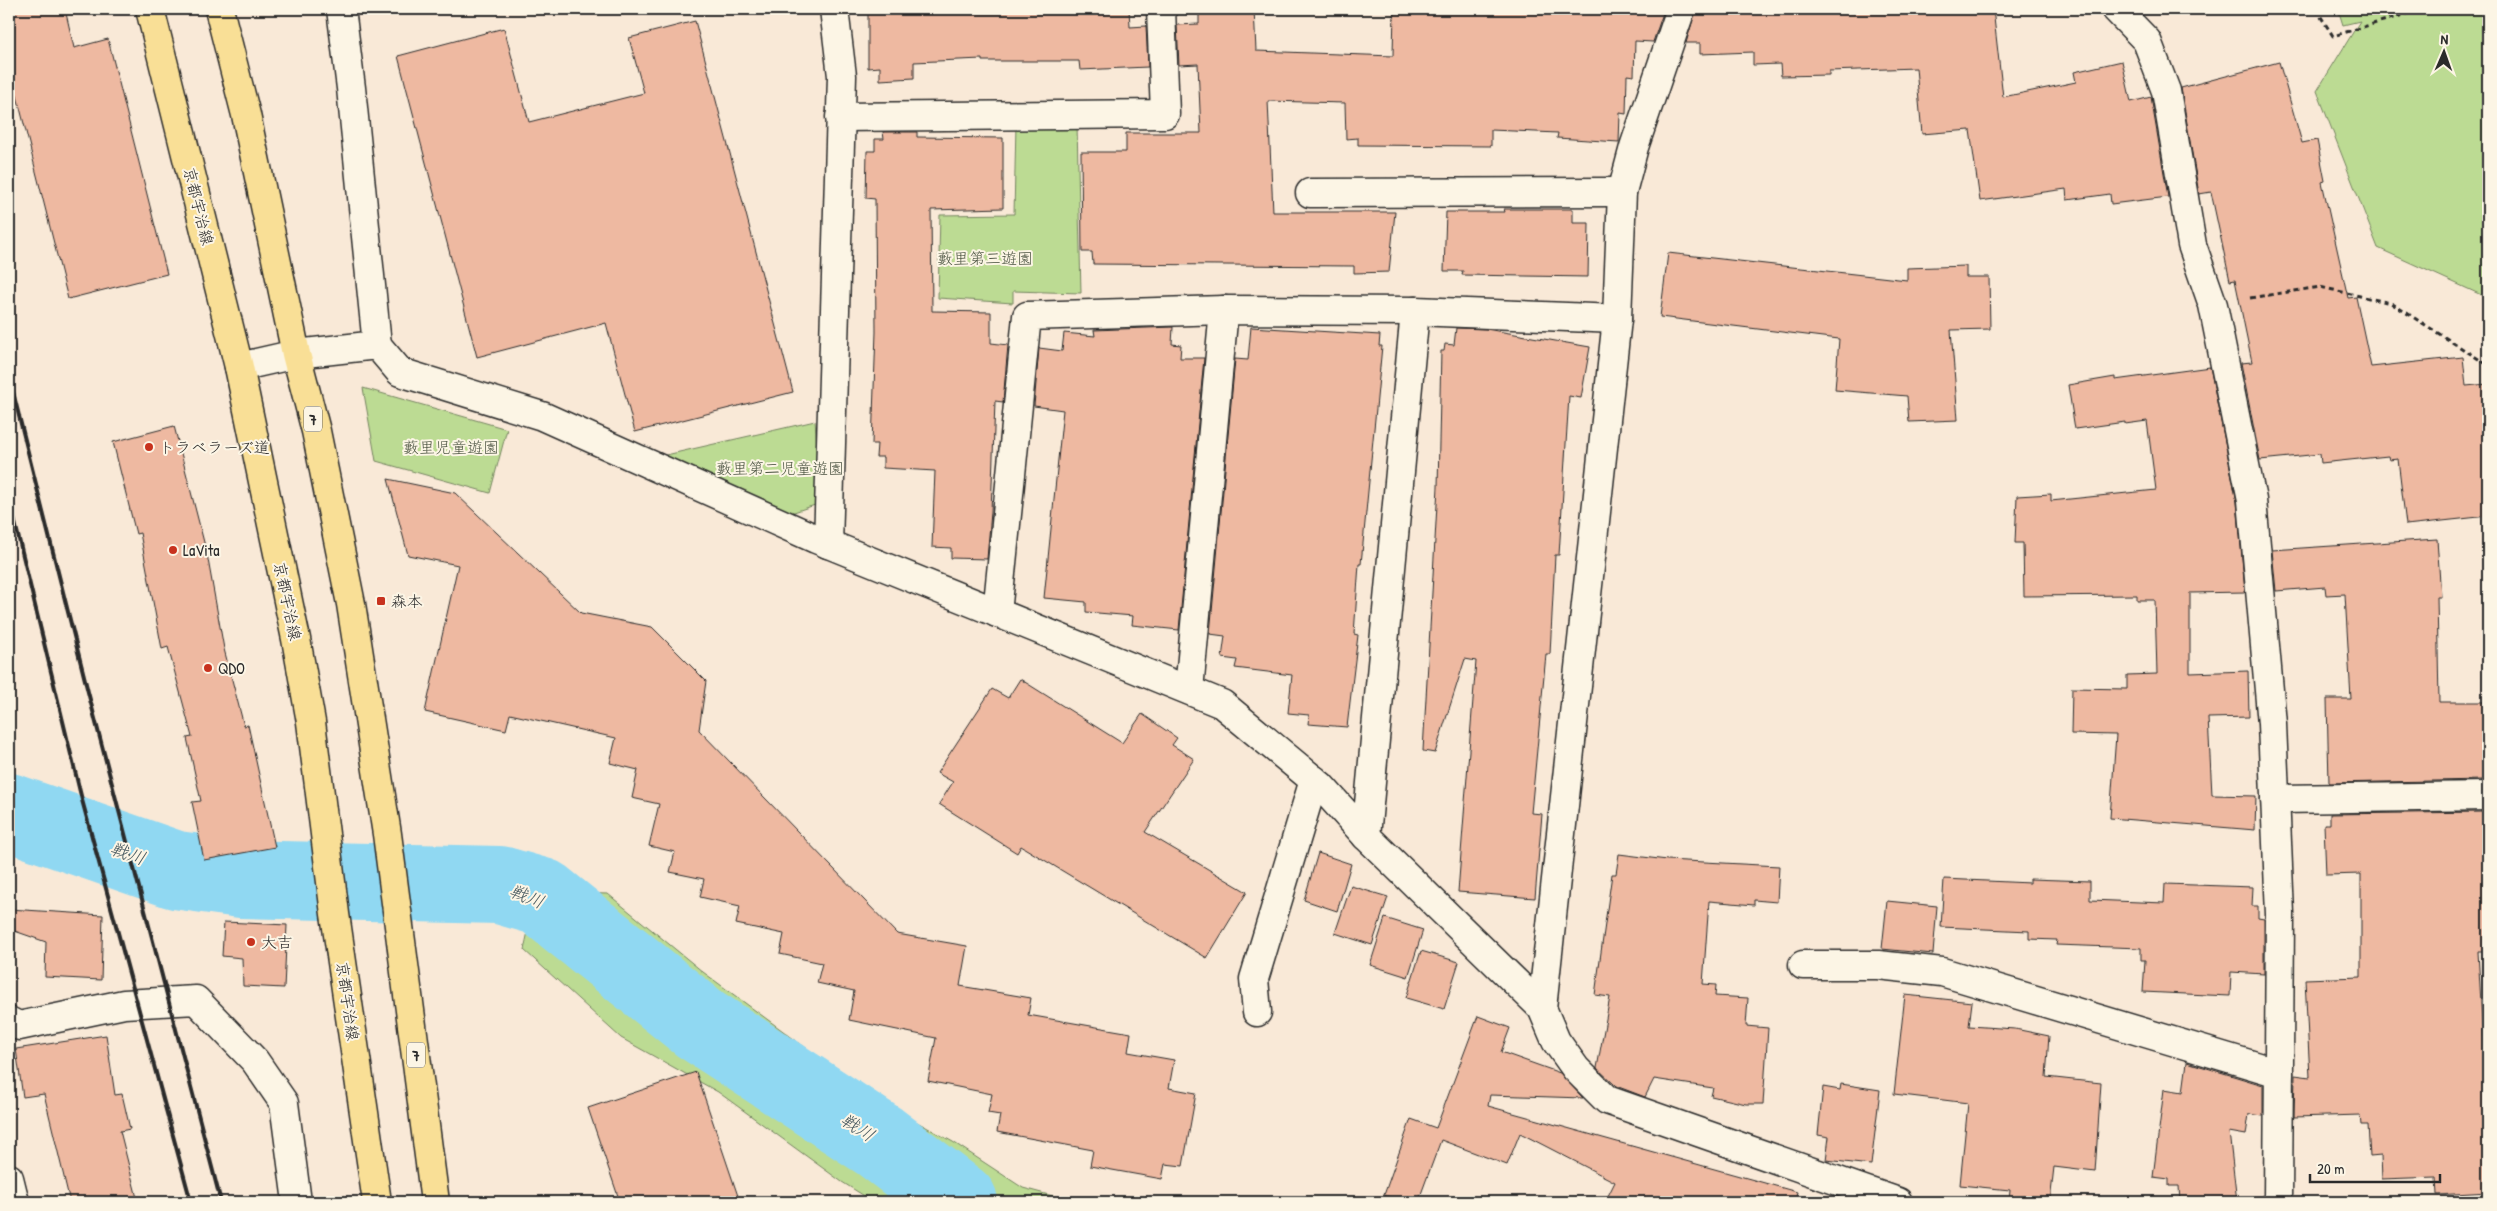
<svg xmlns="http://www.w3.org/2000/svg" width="2497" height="1211" viewBox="0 0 2497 1211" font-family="'Patrick Hand','Klee One',sans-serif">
	<rect width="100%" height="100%" fill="#f9e9d7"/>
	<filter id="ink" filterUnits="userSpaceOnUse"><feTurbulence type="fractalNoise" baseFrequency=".02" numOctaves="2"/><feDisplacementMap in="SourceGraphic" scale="10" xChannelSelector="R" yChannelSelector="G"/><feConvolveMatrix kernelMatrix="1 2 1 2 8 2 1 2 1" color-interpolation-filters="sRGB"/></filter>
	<g filter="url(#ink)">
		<g fill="#bcdb93" stroke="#74835f">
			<path d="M2338,9H2488V298L2378,248L2317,91L2360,21L2343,25Z"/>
			<path d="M1016,124L1077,125L1081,293L1013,291V303L938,298L940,215L1014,214Z"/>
			<path d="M363,388L507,429L490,493L376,461Z"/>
			<path d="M815,421L821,503L791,513L653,458Z"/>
			<path d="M568,893L608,894L703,972L874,1098L953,1142L1023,1188L1075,1202H874L842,1182L718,1092L621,1038L524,950L533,908Z"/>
		</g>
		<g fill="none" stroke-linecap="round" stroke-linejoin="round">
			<path stroke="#90d8f2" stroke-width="78" d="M9,812L176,870L242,879L500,885L542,897L700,1024L879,1141L959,1202"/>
		</g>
		<g fill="#eeb9a1" stroke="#2b2b2b">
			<path d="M9,9H65L74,48L108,39L167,274L68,299L9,64Z"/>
			<path d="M868,9H1129L1130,27L1146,26L1148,67L1080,70L1079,61H982V59L914,62V78L880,80V67L868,68Z"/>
			<path d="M1199,9H1254L1256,51L1393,56L1394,9L1664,10L1653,42L1635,41L1634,76L1627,75L1626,114L1620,113L1619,142L1557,138L1558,133L1491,130V146L1358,145V138L1346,139L1345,103L1268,101L1273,212H1395L1389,272L1354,273V266L1093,264L1092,252H1082L1081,152H1126V133H1201L1198,64L1179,65L1177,25L1199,24Z"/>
			<path d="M1696,9H1993L2003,97L2076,82L2074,72L2122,61L2131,102L2151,97L2168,197L2111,204L2110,194L2067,200L2066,189L1980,201L1970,130L1922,134L1916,68L1829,71V75L1781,76L1780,64L1753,65V52L1700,54V43H1686Z"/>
			<path d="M695,21L793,392L635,432L606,323L477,357L398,56L504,28L529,122L644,93L629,38Z"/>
			<path d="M2279,62L2302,143L2317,140L2325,181L2322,182L2348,298L2356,297L2371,367L2463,357L2466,386L2488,384V516L2406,525L2398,459L2389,460L2388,456L2321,463L2320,454L2260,460L2241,363L2252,362L2235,280L2230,281L2211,192L2199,194L2181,88Z"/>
			<path d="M883,132H917V137L1003,138V208L931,210L932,311L991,312V343L1008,345L1003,402L995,401L991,512L987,559L951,558V548L932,547L935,471L883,468V457H876L877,444H872L876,332L875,199L866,198L867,151H875V139H884Z"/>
			<path d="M1504,209H1573V223H1589L1588,277L1462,275L1463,271H1444L1446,212H1505Z"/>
			<path d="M1668,253L1907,280V268L1966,266V277H1989L1990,329L1951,330L1958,420L1909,422L1907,396L1835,390L1839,339L1660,317Z"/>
			<path d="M1173,327L1172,344L1181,345L1180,358H1204L1179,630L1132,625L1133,616L1086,612V602L1044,598L1063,410L1034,406L1039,348L1062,351L1064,333L1095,336L1094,330Z"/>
			<path d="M1251,327L1380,335L1379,346H1382L1361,564H1359L1354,634L1358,635L1347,727L1308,724L1309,715L1288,713L1292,675L1235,668L1237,660L1222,658L1225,636L1210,634L1235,359L1248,360Z"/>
			<path d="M1456,328L1486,329L1590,347L1581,398L1569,396L1559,555H1555L1550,654H1546L1531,813L1542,814L1535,898L1458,892L1476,661L1465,659L1435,753L1423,751L1438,487L1441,351H1444L1445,344L1454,345Z"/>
			<path d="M2210,367L2237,502L2245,592L2190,593V673L2248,671L2249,717L2208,718L2212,795L2256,796L2255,830L2110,818L2116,735L2071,734L2072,688L2127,689V675L2157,674L2155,600H2137V595L2024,596L2023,543H2015L2017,496L2051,494V501L2156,490L2147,421L2125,424V422L2075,429L2068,385L2115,377V380Z"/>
			<path d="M174,426L207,554L224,649L244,726L248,725L275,847L204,860L192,802L201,801L187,738L192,737L168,647L162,649L140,533L136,534L113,442Z"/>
			<path d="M388,479L455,493L581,613L652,627L706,681L699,730L897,934L967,946L960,986L1031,998L1028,1015L1131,1033L1128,1052L1174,1060L1169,1088L1196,1093L1183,1166L1165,1164L1162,1179L1090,1166L1093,1150L997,1132L1000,1115L988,1113L992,1094L928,1081L936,1038L849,1020L854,991L817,983L822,963L780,954L784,934L736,924L740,906L700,897L704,879L670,872L675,852L649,846L659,804L632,798L638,770L610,763L616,738L510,714L506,730L425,712L458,565L408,555Z"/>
			<path d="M2437,539L2441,597H2437L2439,702H2488V750L2482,751L2483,780L2329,783L2327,699H2351L2345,594L2326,595L2325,587L2276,591L2272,550Z"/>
			<path d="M1020,679L1122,743L1142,714L1177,738L1172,745L1194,759L1145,832L1247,892L1207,958L1021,846L1017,853L939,804L953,782L937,773L992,689L1008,698Z"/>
			<path d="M2485,812L2486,819H2488V952H2478L2483,1037H2488V1192L2437,1195L2436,1177L2382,1179L2381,1156L2370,1157L2368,1125H2361L2360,1115L2294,1117L2295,1075L2310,1077L2305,979L2361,977V874L2326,875L2324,824H2330V814Z"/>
			<path d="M1318,853L1351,864L1337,911L1304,900Z"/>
			<path d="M1619,854L1667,860L1779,866L1777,902L1754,900V905L1709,901L1703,984L1716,985L1715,996L1748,998L1746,1026L1768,1028L1763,1104H1746L1711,1096L1713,1088L1654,1079L1645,1097L1616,1086L1597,1068L1610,997L1595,995L1612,874H1616Z"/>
			<path d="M1944,879L2030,883V879L2090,881V900L2164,903L2165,884L2253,887L2252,906H2258V918L2264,919V974L2231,972L2230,996L2143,992L2145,960H2141V948L2056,945L2057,940L2029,939V931L1941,927Z"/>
			<path d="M1351,886L1388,897L1372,945L1335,933Z"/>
			<path d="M1887,901L1937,906L1933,954L1882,949Z"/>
			<path d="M9,909L103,915L101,980L45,977L46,942L9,929Z"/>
			<path d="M1385,918L1423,930L1408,977L1370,965Z"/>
			<path d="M224,922L287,925L284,988L243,986L242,958L222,956Z"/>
			<path d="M1421,951L1459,962L1444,1009L1406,998Z"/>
			<path d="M1905,995L1972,1002L1969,1026L2015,1029L2049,1036L2046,1077L2101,1083L2095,1172L2054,1167L2050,1202H2009L2010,1190L1960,1185L1968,1103L1894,1094Z"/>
			<path d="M1478,1016L1510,1028L1501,1052L1560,1073L1583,1098L1490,1095L1488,1106L1797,1192L1795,1202H1605L1615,1182L1520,1133L1507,1165L1441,1140L1418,1202H1403L1384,1195L1411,1119L1436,1128Z"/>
			<path d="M106,1035L115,1095L122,1094L130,1129L120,1131L138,1202H70L44,1094L23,1097L16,1049Z"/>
			<path d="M2187,1062L2263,1085V1116L2249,1114L2246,1135L2229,1132L2237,1202H2180L2179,1186H2169V1179L2153,1177L2164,1089L2183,1092Z"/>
			<path d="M696,1072L740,1202H620L588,1108Z"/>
			<path d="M1841,1084L1880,1090L1871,1165L1826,1160L1829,1137L1818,1135L1823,1087L1840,1090Z"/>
		</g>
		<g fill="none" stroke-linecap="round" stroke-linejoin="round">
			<g stroke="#2b2b2b" stroke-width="31">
				<g id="street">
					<path d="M341,9L351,88L377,345"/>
					<path d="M2116,9L2147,41L2166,91L2192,245L2213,305L2252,500L2272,724L2280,914L2278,1202"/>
					<path d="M840,117L1165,114L1161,9"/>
					<path d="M1310,193L1622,192"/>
					<path d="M239,367L296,354L377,345L400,372L542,416L816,539L1222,704L1321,786L1366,836L1542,1008L1556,1041L1576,1069L1607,1100L1898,1202"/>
					<path d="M828,544L842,76L834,9"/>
					<path d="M997,613L1027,316L1224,310L1415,311L1617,319"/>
					<path d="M1189,690L1224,310"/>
					<path d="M2275,799L2488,796"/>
					<path d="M1366,836L1415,311"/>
					<path d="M1803,965H1878L1942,972L2279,1073"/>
					<path d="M1542,1008L1617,319L1622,192L1634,147L1681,9"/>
					<path d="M1257,1012L1254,979L1314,780"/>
					<path d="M9,1021L19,1026L124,1004L196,1000L255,1061L284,1103L297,1202"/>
					<path d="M9,1178L15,1202"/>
				</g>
			</g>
			<g stroke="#2b2b2b" stroke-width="31">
				<g id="primary">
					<path d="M150,9L239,367L296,639L311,722L335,914L377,1202"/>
					<path d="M219,9L246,115L296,354L316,431L351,604L387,834L435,1202"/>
				</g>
			</g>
			<g stroke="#2b2b2b" stroke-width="3" stroke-dasharray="5 4" stroke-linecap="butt">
				<path d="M2316,9L2333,36L2423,9"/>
				<path d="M2250,298L2320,287L2391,303L2488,365"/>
			</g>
			<use href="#street" stroke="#fcf5e5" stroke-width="28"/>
			<use href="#primary" stroke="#f9df96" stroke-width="28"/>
			<g stroke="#2b2b2b" stroke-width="4">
				<path d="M9,376L88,692L221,1202"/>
				<path d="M9,498L82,800L191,1202"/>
			</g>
		</g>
	</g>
	<g fill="#c8321e" stroke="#fcf5e5" stroke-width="2">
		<circle cx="149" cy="447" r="5"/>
		<circle cx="173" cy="550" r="5"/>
		<rect x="376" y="596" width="10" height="10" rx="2.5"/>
		<circle cx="208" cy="668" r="5"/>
		<circle cx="251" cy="942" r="5"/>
	</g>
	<g text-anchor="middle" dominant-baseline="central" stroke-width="4" stroke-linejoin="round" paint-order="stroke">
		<g fill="#fcf5e5" stroke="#6a6863" stroke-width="1">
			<rect x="304" y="406.5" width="18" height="25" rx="4"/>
			<rect x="407" y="1042.5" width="18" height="25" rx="4"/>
		</g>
		<g font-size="15" font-weight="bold" fill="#2b2b2b">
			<text x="313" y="419">7</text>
			<text x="416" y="1055">7</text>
		</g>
		<g font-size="16" fill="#2b2b2b" stroke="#fcf5e5">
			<text transform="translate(199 206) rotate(76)">京都宇治線</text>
			<text transform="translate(288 601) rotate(78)">京都宇治線</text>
			<text transform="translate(348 1001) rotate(82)">京都宇治線</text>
		</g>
		<g font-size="16" fill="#4f5745" stroke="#fcf5e5">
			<text x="985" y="258">藪里第三遊園</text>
			<text x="451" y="447">藪里児童遊園</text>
			<text x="780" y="468">藪里第二児童遊園</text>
		</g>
		<g font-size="16" fill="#2b2b2b" stroke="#fcf5e5" text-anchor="start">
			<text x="159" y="447">トラベラーズ道</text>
			<text x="183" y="550">LaVita</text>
			<text x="391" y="601">森本</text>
			<text x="218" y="668">QDO</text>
			<text x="261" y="942">大吉</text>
		</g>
		<g font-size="18" font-style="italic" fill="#44565d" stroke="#fcf5e5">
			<text transform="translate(128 853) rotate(19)">戦川</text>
			<text transform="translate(527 896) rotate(22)">戦川</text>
			<text transform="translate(858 1127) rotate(33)">戦川</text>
		</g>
	</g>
	<rect width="2497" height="1211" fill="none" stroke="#fcf5e5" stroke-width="30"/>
	<rect x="15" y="15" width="2467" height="1181" fill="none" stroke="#2b2b2b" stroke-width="2" filter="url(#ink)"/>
	<g transform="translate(2444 52) rotate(2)" stroke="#fcf5e5" stroke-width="4" paint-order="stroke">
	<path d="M0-4L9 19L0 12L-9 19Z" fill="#2b2b2b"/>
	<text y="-8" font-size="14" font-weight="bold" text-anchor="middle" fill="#2b2b2b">N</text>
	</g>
	<path d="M2310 1174v8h130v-8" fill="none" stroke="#2b2b2b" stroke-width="2.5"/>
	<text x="2317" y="1174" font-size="15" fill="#2b2b2b" stroke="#fcf5e5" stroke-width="4" paint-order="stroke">20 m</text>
</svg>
